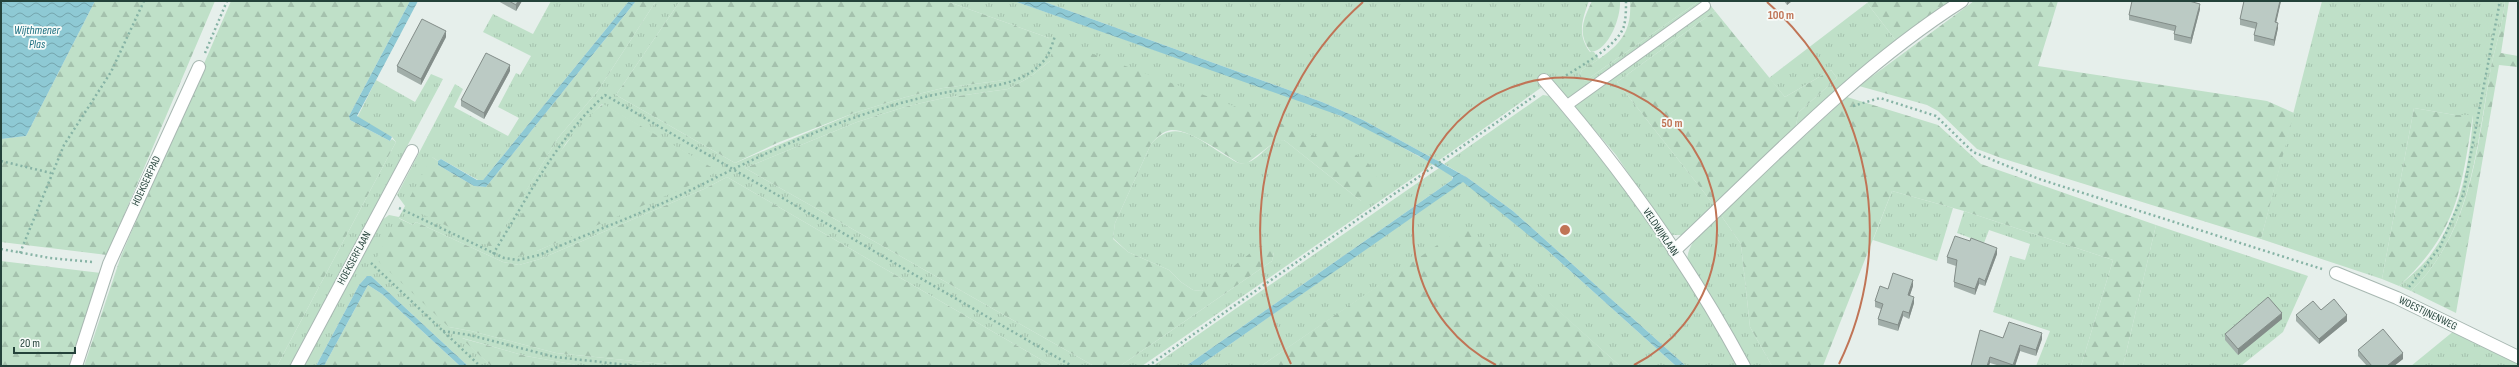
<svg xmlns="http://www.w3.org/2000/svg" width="2519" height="367" viewBox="0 0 2519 367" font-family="'Sofia Sans Condensed',sans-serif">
	<defs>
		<pattern id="grass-tufts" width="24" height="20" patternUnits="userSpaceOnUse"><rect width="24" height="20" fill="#bfe0c8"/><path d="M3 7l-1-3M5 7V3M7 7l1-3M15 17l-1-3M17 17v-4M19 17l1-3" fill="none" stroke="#a4c1ad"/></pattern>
		<pattern id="forest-firs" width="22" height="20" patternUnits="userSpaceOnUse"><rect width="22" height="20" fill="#bfe0c8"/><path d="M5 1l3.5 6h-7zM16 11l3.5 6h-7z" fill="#a4c1ad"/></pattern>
		<pattern id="water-waves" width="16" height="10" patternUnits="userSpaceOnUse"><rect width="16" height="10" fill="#8ec9d4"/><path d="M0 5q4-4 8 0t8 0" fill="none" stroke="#74a5ad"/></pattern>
	</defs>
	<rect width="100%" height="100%" fill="#e6efeb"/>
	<g fill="url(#grass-tufts)" fill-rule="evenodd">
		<path d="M551,1H629L483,180H478L441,159L438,161L432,157L493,245L558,138L597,92L656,1H680L616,95L735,163L854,113L906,97L943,88L1005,80L1049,38L946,1H1014L1322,108L1357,123L1433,164L1142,366H1120L1272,261L1274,252L1202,291L1193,290L1181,282L1169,270L1128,252L1113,238L1115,223L1151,144C1176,116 1200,141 1226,156C1230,158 1235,162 1239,163C1258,166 1266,141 1284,140L1361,201L1369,164L1050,61L1030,77L1008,89L944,98L908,106L857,122L745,168L1094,366H1052L727,177L704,189L540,259L519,265L503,262L416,222L413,225L399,218L449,327L471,331L556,353L683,366H583L526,356L462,338L491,366H468L371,276H367L359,285L316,366H304L382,220L389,215L399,217L405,206L397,195L455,84L463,89L454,107L508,136L519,118L498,107L516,73L520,75L531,56L483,32L493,14L533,34ZM602,104L717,171L537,251L536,194L566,143Z"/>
		<path d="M1042,1H1589C1582,20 1577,35 1590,52H1594L1599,59L1582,70L1579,76L1585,81L1699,1H1707L1715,11L1617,82L1714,205L1682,235H1670L1616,155L1546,73L1537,81L1542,87L1438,161L1363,120L1322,102Z"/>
		<path d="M2322,1H2505C2503,25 2494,49 2490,73C2476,150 2471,233 2411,291L2399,286C2407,279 2415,272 2422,265C2458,227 2470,165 2473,115H2455L2414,108L2382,279L2261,239Z"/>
		<path d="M1867,3L1897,42L1796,127L1798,113L1837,78L1831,70L1785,97L1769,78Z"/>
		<path d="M431,74L443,79L290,366H277L396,142L392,137L357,118L376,80L415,102Z"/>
		<path d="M1543,95L1549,96C1620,179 1687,269 1737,366H1686L1513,211L1468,178L1444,164Z"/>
		<path d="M1439,168L1452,175V180L1186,366H1153Z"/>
		<path d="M1463,181L1547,250L1676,366H1620L1465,227L1261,366H1199Z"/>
		<path d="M1892,191L1953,208L1937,261L1873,240Z"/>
		<path d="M1964,211L2113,260L2081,366H2036L2050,331L1993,312L2010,256L2025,260L2030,244L1989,230L1984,243L1957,233Z"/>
		<path d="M1720,214L1741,244L1750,327L1772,366H1751L1687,260C1689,239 1706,228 1720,214Z"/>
		<path d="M2156,225L2308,276L2283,332L2241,366H2123Z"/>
		<path d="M2455,330L2518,361V366H2411Z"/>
	</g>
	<g fill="url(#forest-firs)">
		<path d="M95,1H215L107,255L1,242V139L26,136Z"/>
		<path d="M231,1H410L349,116L350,120L390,141L392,139L396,142L277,366H84L121,256Z"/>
		<path d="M636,1H656L597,92L558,138L493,246H489L405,206L432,157L438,161V165L474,186L486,187Z"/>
		<path d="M680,1H946L1049,38L1043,55L1025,69L1005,80L943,88L906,97L854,113L777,143L735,163L616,95Z"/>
		<path d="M1592,1H1620C1621,17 1609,50 1591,52C1577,34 1583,20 1592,1Z"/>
		<path d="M1630,1H1699L1585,81L1579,76L1582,70C1611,51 1633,40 1630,1Z"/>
		<path d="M1870,1H1953L1897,42L1867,3Z"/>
		<path d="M1974,1H2058L2038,66L2267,101L2294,113L2261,239L2001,158L1977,149L1938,111L1927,105L1859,86Z"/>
		<path d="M2505,1H2509L2501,53L2518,56V67L2499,65L2456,313L2411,291C2471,233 2477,150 2490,73C2494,49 2503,25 2505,1Z"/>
		<path d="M1715,11L1785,97L1831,70L1837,78L1798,113L1796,127L1714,205L1617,82Z"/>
		<path d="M1058,41L1347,148L1369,164L1382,186L1361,201L1284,140L1272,144L1246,164L1239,163C1224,154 1188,128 1171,130C1163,131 1156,138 1151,144L1115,223L1113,239L1128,252L1169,270L1181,282L1193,290L1202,291L1258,247L1267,244L1274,252L1272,261L1120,366H1094L745,168L857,122L908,106L944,98L1008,89L1030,77L1050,61Z"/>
		<path d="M1847,97L1938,125L1981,164L2156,225L2123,366H2081L2113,260L1964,211L1892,191L1823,366H1772L1750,327L1741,244L1720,214Z"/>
		<path d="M603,104L718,171L700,181L537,251L518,256L505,253L502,249C532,199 558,142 603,104Z"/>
		<path d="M2414,108L2455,115H2473C2461,190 2458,231 2399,286L2382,279Z"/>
		<path d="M727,177L1052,366H683L556,353L471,331L449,327L376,259L398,218L413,225L416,222L503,262L519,265L540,259L704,189Z"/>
		<path d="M1465,226L1620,366H1261Z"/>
		<path d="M1,261L101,273L70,366H1Z"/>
		<path d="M368,285L382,294L460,366H324Z"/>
		<path d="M461,338L526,356L583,366H491Z"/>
	</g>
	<g fill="url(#water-waves)">
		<path d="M1,1H95L26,136L1,139Z"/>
		<path d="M410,1H418L357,116L392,137L390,141L350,120L349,116Z"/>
		<path d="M629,1H636L486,187L474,186L438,165V161L441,159L477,180H483Z"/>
		<path d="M1014,1H1042L1322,102L1363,120L1438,161L1468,178L1513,211L1686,366H1676L1547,250L1463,182L1199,366H1186L1452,180L1453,177L1419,156L1341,116Z"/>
		<path d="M367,276H371L468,366H460L382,294L368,285L324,366H316L359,285Z"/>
	</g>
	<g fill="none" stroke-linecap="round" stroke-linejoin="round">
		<g stroke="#a8b8b2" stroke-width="12">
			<path id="lane" d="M1566,106L1705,6"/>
		</g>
		<g stroke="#a8b8b2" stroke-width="14">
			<g id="street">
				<path d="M1544,80C1620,167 1689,264 1744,366"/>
				<path d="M1674,251C1766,165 1855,69 1962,1"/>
				<path d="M2336,273L2397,298L2518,357"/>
				<path d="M76,366L109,264L199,67"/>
				<path d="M297,366L412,151"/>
			</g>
		</g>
		<g stroke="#86b3a5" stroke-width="2.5" stroke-dasharray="2 3" stroke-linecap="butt">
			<path d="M205,53L227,1"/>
			<path d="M1562,78C1579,67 1618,46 1624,26C1626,18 1626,9 1626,1"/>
			<path d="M1853,106L1880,98L1936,116L1973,152L2039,179L2322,269"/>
			<path d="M1,161L51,173"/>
			<path d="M399,208L504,258L518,260L539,255C593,231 650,211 703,184C779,146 858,110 943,93C978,86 1021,90 1046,58C1050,52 1053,42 1055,36"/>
			<path d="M1,249L50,258L92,262"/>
			<path d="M20,253L64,145L111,72L144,1"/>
			<path d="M493,254C527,199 556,139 605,95L1072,366"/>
			<path d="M371,263L480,366"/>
			<path d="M2409,287L2440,247L2463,195L2500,1"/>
			<path d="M443,331L470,335L555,357L637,366"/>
			<path d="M1148,366L1536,95"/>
		</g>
		<use href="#lane" stroke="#fff" stroke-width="10"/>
		<use href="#street" stroke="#fff" stroke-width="12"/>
	</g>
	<g fill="#a1aea9">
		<path d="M498,1H522L516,11Z"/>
		<path d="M1784,1H1792L1787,5Z"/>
		<path d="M2244,1H2281L2276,22L2278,28L2274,46L2254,41V35L2256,29L2240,25V19Z"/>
		<path d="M2200,9L2191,44L2174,40V31L2129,20V15Z"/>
		<path d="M446,37L421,85L397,72V66Z"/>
		<path d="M510,71L484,119L461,106V100Z"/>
		<path d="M1997,254L1985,286L1979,284L1975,295L1954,287V282L1956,266L1947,263V257Z"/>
		<path d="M1913,286L1910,295L1914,303L1909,319L1903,316L1898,331L1878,325V319L1881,309L1875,307V301L1888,289Z"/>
		<path d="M2321,310L2347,321L2319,344L2296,321V315Z"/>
		<path d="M2282,319L2238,355L2225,340V334Z"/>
		<path d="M1980,330L2003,338L2042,339L2036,356L2020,351L2015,366H2000L1990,363Z"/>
		<path d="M2358,350L2403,359L2394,366H2367L2358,356Z"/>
	</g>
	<g fill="#838d89">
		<path d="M518,1H522L516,11V5Z"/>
		<path d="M1787,1H1792L1787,5Z"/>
		<path d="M2280,1H2281L2275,28V22Z"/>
		<path d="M2200,4V9L2191,44V38Z"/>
		<path d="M2278,23V28L2274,46V40Z"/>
		<path d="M446,31V37L421,85V79Z"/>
		<path d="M510,65V71L484,119V113Z"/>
		<path d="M1997,248V254L1985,286V281Z"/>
		<path d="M1979,278V284L1975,295V289Z"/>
		<path d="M1913,280V286L1908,301V295Z"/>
		<path d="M1914,297V303L1909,319V313Z"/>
		<path d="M1903,311V316L1898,331V325Z"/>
		<path d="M2282,313V319L2238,355V349Z"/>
		<path d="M2347,315V321L2319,344V339Z"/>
		<path d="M2042,333V339L2036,356V350Z"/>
		<path d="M2020,345V351L2015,366H2013Z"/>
		<path d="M2403,353V359L2394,366H2387Z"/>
		<path d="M1990,357V363L1989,366H1987Z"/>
	</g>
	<g fill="#bbcac4" stroke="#838d89">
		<path d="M509,1H518L516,5Z"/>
		<path d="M2132,1H2189L2200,4L2191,38L2174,34L2176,26L2129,15Z"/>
		<path d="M2244,1H2280L2275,22L2278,23L2274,40L2254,35L2257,23L2240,19Z"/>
		<path d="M422,19L446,31L421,79L397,66Z"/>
		<path d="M486,53L510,65L484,113L461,100Z"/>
		<path d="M1955,236L1970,241L1971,238L1997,248L1985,281L1979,278L1975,289L1954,282L1957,260L1947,257Z"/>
		<path d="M1893,273L1913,280L1908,295L1914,297L1909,313L1903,311L1898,325L1878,319L1883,304L1875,301L1880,286L1888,289Z"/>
		<path d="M2268,297L2282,313L2238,349L2225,334Z"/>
		<path d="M2334,299L2347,315L2319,339L2296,315L2313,301L2321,310Z"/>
		<path d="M2009,322L2042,333L2036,350L2020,345L2013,365L1990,357L1987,366H1971L1980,330L2003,338Z"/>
		<path d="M2383,329L2403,353L2387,366H2372L2358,350Z"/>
	</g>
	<g fill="none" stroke="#c07456" stroke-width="2">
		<path d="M1496 365A152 152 0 1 1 1634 365"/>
		<path d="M1291 364A305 305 0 0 1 1363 2M1767 2A305 305 0 0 1 1839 364"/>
	</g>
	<g text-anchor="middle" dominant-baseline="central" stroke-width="3.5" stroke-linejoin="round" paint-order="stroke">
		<g font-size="11" fill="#24423a" stroke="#f7fbf9">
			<text transform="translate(146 181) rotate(-65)">HOEKSERFPAD</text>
			<text transform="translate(1661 232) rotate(56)">VELDWIJKLAAN</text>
			<text transform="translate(354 258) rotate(-62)">HOEKSERFLAAN</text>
			<text transform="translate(2428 313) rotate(26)">WOESTIJNENWEG</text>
		</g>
		<g font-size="12" font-style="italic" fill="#1c6f80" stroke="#f7fbf9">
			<text x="37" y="30">Wijthmener<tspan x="37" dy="14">Plas</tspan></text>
		</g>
	</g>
	<circle cx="1565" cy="230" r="6" fill="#c07456" stroke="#f7fbf9" stroke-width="2"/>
	<g font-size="12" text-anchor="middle" font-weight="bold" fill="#c07456" stroke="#f7fbf9" stroke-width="3.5" stroke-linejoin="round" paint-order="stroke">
		<text x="1781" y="19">100 m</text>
		<text x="1672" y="127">50 m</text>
	</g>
	<rect width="2519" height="367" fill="none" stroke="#24423a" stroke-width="4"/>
	<path d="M14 347v6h61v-6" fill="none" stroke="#24423a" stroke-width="2"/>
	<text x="20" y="347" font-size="12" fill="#24423a" stroke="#f7fbf9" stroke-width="3" paint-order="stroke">20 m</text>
</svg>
